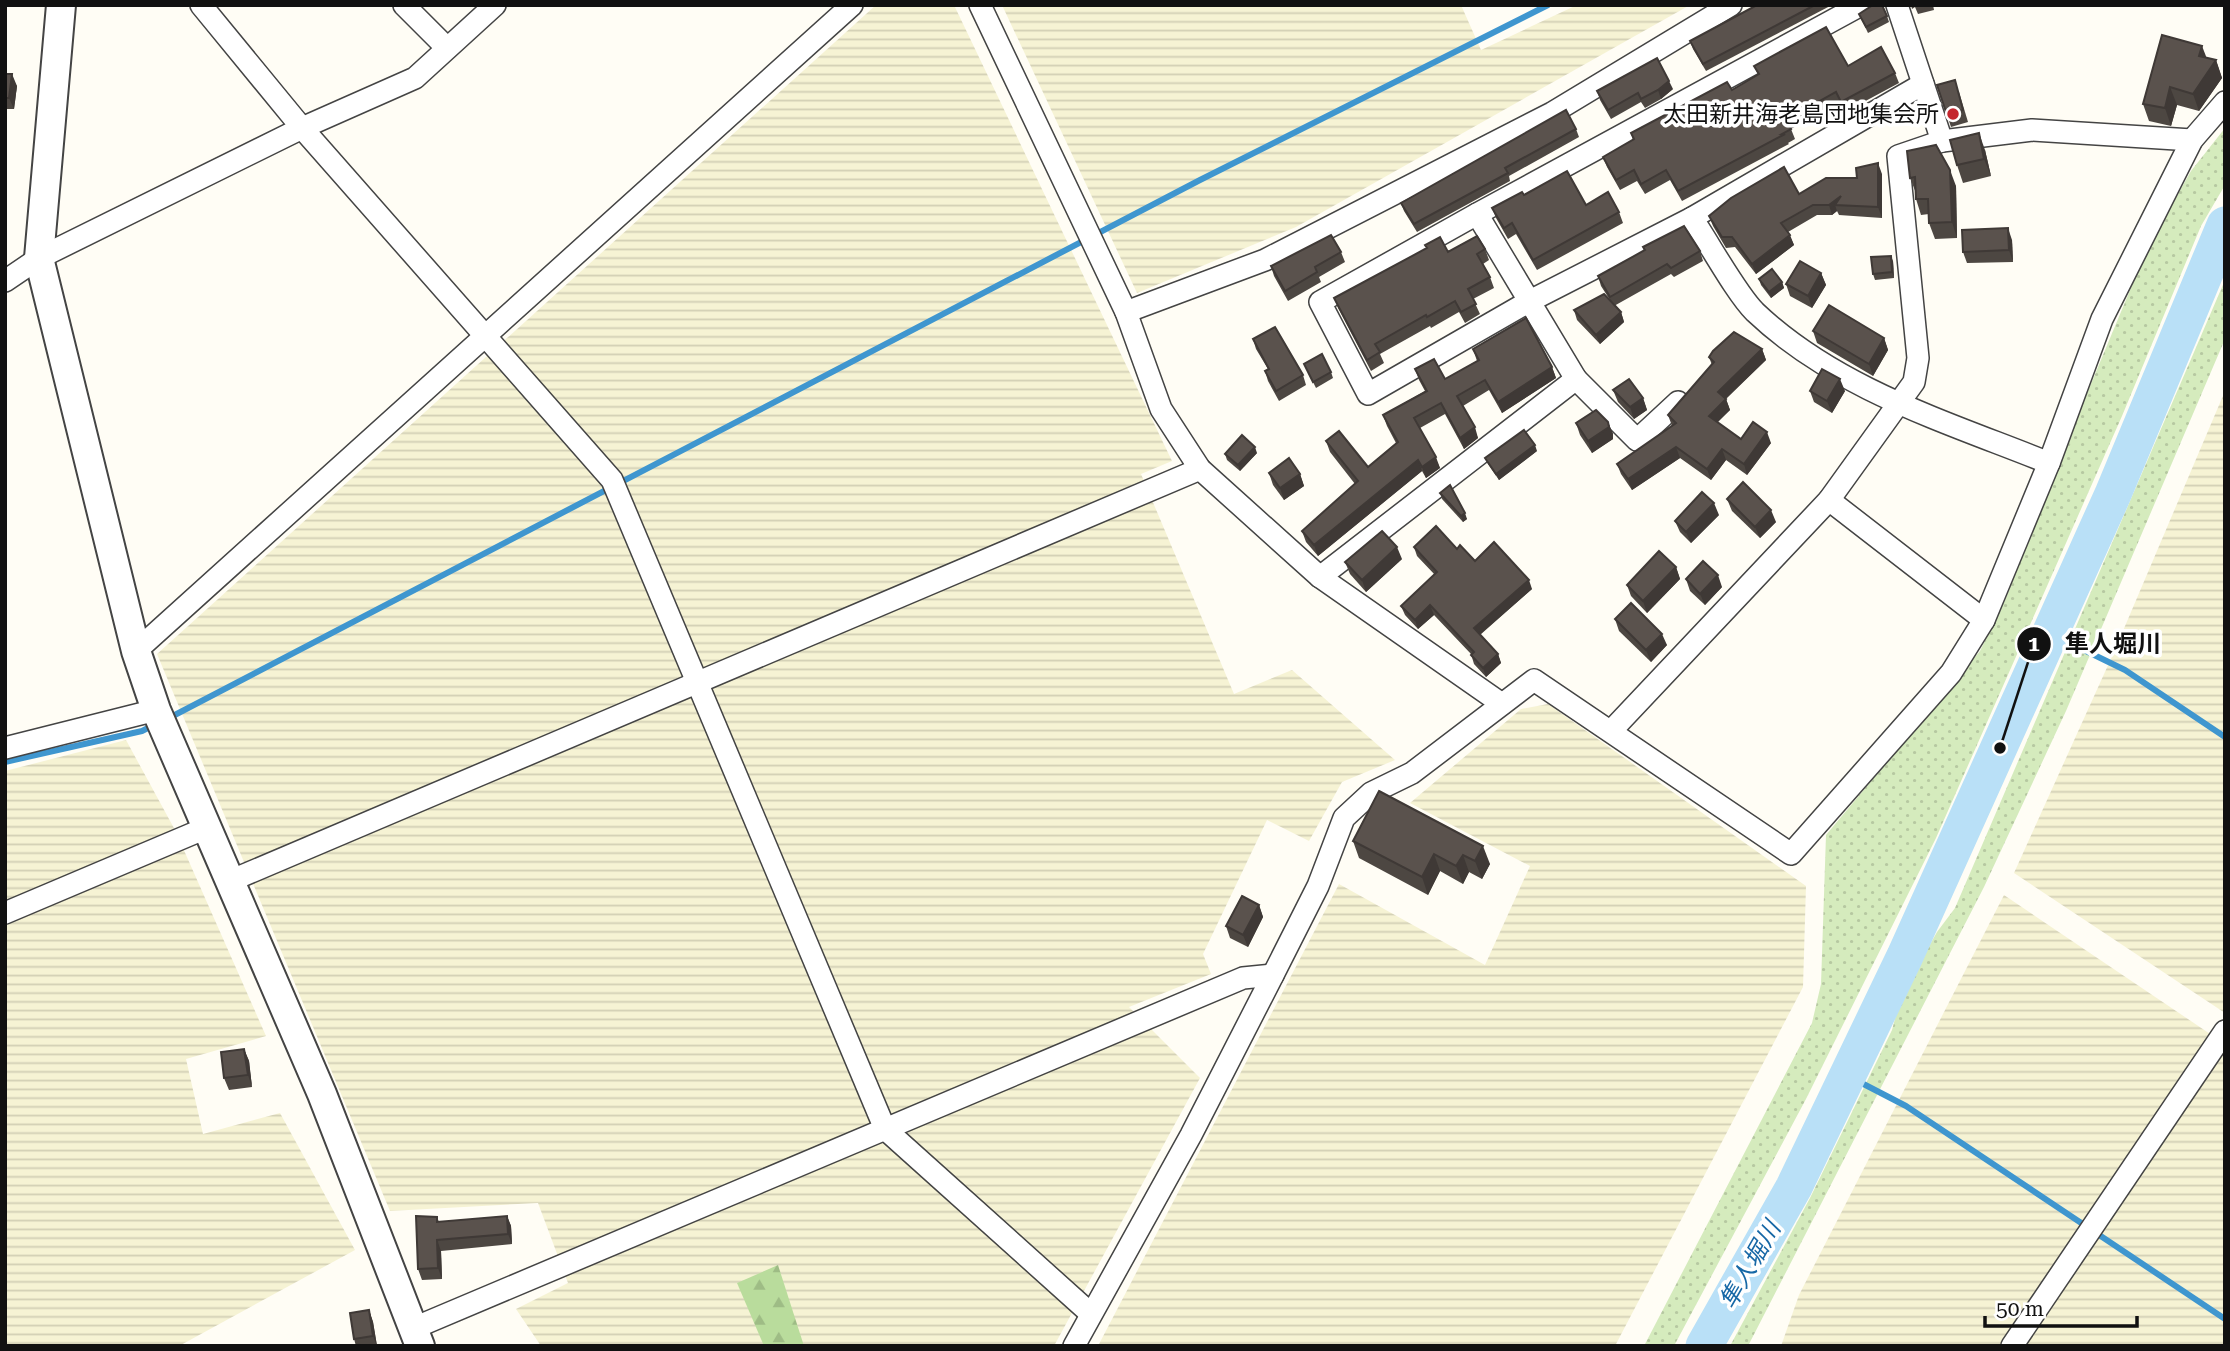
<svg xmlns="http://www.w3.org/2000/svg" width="2230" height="1351" viewBox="0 0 2230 1351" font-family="'Roboto Serif','Noto Sans JP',serif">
	<defs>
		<pattern id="farmland-rules" width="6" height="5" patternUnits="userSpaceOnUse" patternTransform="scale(1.75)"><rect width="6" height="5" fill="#f6f3d4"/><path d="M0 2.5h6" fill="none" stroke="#d2cfb5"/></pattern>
		<pattern id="green-dots" width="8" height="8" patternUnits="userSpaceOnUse" patternTransform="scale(1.75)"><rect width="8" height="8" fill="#d5ebbd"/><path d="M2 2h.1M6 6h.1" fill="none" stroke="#b6c8a1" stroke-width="1.8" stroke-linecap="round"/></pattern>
		<pattern id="forest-firs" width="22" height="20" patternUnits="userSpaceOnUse" patternTransform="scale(1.75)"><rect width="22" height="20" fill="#b9dc9c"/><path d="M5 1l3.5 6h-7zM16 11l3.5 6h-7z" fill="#9ebc85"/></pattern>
	</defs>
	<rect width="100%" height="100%" fill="#fffdf5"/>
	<g fill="url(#farmland-rules)">
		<path d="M876,5H954L1172,461L1141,474L1234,694L1292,670L1395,760L1342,782L1309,841L1267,820L1203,954L1211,974L1129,1007L1200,1078L1054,1346H541L516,1309L568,1283L538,1203L390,1211L157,654Z"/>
		<path d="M1002,5H1461L1481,50L1577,5H1690L1296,227L1137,293Z"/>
		<path d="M2225,391V1013L2014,873L2114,652Z"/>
		<path d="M1548,704L1806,886L1803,987L1615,1346H1098L1339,884L1485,965L1530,866L1410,803L1521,709Z"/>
		<path d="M126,740L175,830L266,1036L186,1059L203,1134L280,1113L355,1250L179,1346H5V771Z"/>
		<path d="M2004,895L2225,1044V1346H1781L1799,1295Z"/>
	</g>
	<g fill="url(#green-dots)">
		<path d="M2225,128V185L2201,226L2122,416L1936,838L1806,1099L1674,1346H1644L1812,1023L1821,984L1826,835L1980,651L2006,598L2048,487L2148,247L2191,171Z"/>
		<path d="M2225,280V339L2066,711L1984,887L1748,1346H1730L1810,1198L1892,1030L1901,996L1937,932L1955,908Z"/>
	</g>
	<path fill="url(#forest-firs)" d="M778,1265L804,1346H764L737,1283Z"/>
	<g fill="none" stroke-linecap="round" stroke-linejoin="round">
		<g stroke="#3f96cf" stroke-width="6">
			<path d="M2051,634L2125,670L2225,737"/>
			<path d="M169,718L1200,180L1548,5"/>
			<path d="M5,762L142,731L156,724"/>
			<path d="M1848,1076L1906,1106L2225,1319"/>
		</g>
		<path stroke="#b9e0f7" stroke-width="37" d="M1704,1346L1794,1187L1905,956L2113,494L2225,225"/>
		<g stroke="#444" stroke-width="24">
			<g id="minor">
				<path d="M201,5L302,128L612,480L885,1129L1091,1314"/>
				<path d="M404,5L447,48"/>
				<path d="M980,5L1126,312L1161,409L1200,469L1320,577L1502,704"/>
				<path d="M1861,5L1477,214L1320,302L1368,394L1528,302L1692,218L1923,84"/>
				<path d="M1897,5L1942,141L2032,130L2192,140"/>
				<path d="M1692,218C1709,243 1736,293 1755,312C1836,389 1947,422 2049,463"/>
				<path d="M5,281L39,258L302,128L415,78L495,5"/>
				<path d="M1126,312L1265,260L1552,113L1731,5"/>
				<path d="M1576,379L1637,440L1678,402"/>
				<path d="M1829,500L1984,620"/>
				<path d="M1320,577L1576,379L1477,214"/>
				<path d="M136,651L852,5"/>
				<path d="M1612,730L1829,500L1914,382L1918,358L1898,156L1942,141"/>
				<path d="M5,748L156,710"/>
				<path d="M230,881L1200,469"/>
				<path d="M5,913L206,828"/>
				<path d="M414,1328L1243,978L1273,975"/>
				<path d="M1074,1346L1191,1135L1273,975L1318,886L1344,818L1371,793L1412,773L1534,680L1791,854L1951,673L1984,620L2049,463L2102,319L2192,140L2225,102"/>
				<path d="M2012,1346L2225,1031"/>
			</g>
		</g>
		<g stroke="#444" stroke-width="32">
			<path id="tertiary" d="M61,5L39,258L136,651L156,710L322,1094L420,1346"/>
		</g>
		<use href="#minor" stroke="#fff" stroke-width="21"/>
		<use href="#tertiary" stroke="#fff" stroke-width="28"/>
	</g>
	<g fill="#4d4742">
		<path d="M1757,5H1832L1706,71L1693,49L1690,41Z"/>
		<path d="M1911,5H1933L1934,10L1918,14L1915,7L1912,9Z"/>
		<path d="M1859,14L1887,16L1889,22L1868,33Z"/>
		<path d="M2207,58L2216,60L2222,78L2199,111L2177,105L2171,126L2149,121L2143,104Z"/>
		<path d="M1754,66H1848L1895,73L1899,83L1845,112L1839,102L1791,129L1795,139L1788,143L1789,144L1682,201L1670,180L1645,194L1637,181L1620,190L1607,167L1603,157L1633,140L1631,133L1732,90L1758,75Z"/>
		<path d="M5,74L17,86L14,109H5Z"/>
		<path d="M1937,85L1959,92L1968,122L1951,127Z"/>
		<path d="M1673,89L1661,99L1645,108L1641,102L1611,119L1600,100L1597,91Z"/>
		<path d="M1576,129L1579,137L1509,176L1510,181L1417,232L1404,211L1401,203Z"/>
		<path d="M1985,150L1991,176L1963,183L1957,165Z"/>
		<path d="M1907,151L1956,186L1957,238L1935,239L1929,223V214L1921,215L1916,199V193L1910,178Z"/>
		<path d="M1882,174V218L1839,215L1837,211L1832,215H1817L1788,232L1794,245L1756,274L1735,247L1726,248L1713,226L1709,216L1799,194L1857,178Z"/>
		<path d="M1524,195L1619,212L1623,223L1537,270L1516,234L1508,239L1496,218L1492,208Z"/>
		<path d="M2012,240L2013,262L1967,263L1963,252Z"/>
		<path d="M1643,247L1700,251L1703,261L1674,277L1671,274L1614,306L1621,312L1624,322L1600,344L1577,320L1574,310L1610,300L1601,286L1598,276L1644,251Z"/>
		<path d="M1485,249L1489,260L1483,264L1490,277L1494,288L1473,299L1480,314L1465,323L1459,312L1431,328L1430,326L1380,354L1384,363L1371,371L1338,308L1334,298L1448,252Z"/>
		<path d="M1341,252L1345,262L1319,277L1321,282L1288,301L1274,276L1271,266Z"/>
		<path d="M1893,261L1894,278L1875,280L1873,274Z"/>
		<path d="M1821,273L1826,285L1812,308L1790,296L1786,284Z"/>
		<path d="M1759,279L1782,282L1784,288L1771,298L1761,285Z"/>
		<path d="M1813,331L1884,338L1888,350L1873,376L1817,343Z"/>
		<path d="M1253,339L1303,375L1306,385L1279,401L1268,381L1265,371L1268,369L1256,349Z"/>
		<path d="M1473,349L1552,367L1556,378L1502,413L1489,390L1463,406L1478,438L1464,449L1445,414L1420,428L1440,468L1426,478L1422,471L1318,556L1306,542L1302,531L1355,484L1330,452L1326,441L1368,467L1396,443L1387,426L1383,415L1425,391L1419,380L1415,369L1445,379L1477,361Z"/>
		<path d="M1762,349L1766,360L1726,399L1730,410L1717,422L1741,439L1771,443L1747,475L1726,460L1711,480L1680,458L1632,490L1621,474L1617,464L1672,426L1668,415L1712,365L1709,357Z"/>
		<path d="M1304,364L1331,372L1333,378L1316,388Z"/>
		<path d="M1613,390L1643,398L1647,410L1634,419L1618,402Z"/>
		<path d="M1810,391H1845L1832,413L1814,402Z"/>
		<path d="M1608,422L1613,434V439L1592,453L1580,435L1576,423Z"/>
		<path d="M1537,451L1499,480L1488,464L1485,458Z"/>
		<path d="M1257,453L1240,471L1227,460L1225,454Z"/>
		<path d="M1269,473L1300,474L1304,486L1284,500L1273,485Z"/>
		<path d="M1440,493L1467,519L1463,522L1442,499Z"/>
		<path d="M1727,499L1776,522L1760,538L1732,511Z"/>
		<path d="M1719,515L1691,543L1680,532L1675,521Z"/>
		<path d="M1414,547L1457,549L1475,561L1532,589L1480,635L1498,654L1501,663L1486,677L1474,664L1471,654L1434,615L1418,629L1405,615L1401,606L1435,575L1417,556Z"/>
		<path d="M1402,559L1366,592L1350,574L1345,562Z"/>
		<path d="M1676,567L1680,579L1647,613L1631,596L1627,585Z"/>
		<path d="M1686,579L1722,587L1705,605L1690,591Z"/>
		<path d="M1615,619L1667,645L1651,662L1619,631Z"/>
		<path d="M1379,791L1490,864L1482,879L1469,872L1463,884L1440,871L1428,895L1359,858L1353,841Z"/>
		<path d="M1259,905L1263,917L1248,947L1230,938L1226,926Z"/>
		<path d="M244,1049L249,1061L252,1087L229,1090L224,1078Z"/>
		<path d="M507,1216L511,1226L512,1244L441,1251L442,1279L422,1280L418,1269L437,1217L439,1222Z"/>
		<path d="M369,1310L373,1322L377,1346H356L354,1339Z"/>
	</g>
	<g fill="#3f3936">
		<path d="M2202,46L2209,64L2199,56Z"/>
		<path d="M2216,60L2222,78L2199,111L2193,94Z"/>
		<path d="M12,74L17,86L14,109L9,98Z"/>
		<path d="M1669,81L1673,89L1661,99L1658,90Z"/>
		<path d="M2170,87L2177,105L2171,126L2165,108Z"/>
		<path d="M1979,133L1985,150L1991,176L1984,159Z"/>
		<path d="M1878,163L1882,174V218L1878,207Z"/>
		<path d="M1950,170L1956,186L1957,238L1952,222Z"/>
		<path d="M1841,196L1835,205L1837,211L1832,215L1829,205Z"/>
		<path d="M2008,228L2012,240L2013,262L2009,250Z"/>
		<path d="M1790,235L1794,245L1756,274L1752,264Z"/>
		<path d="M1891,256L1893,261L1894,278L1892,272Z"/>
		<path d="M1821,273L1826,285L1812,308L1808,296Z"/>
		<path d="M1782,282L1784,288L1771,298L1769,292Z"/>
		<path d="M1621,312L1624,322L1600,344L1596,335Z"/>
		<path d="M1884,338L1888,350L1873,376L1869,364Z"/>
		<path d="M1762,349L1766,360L1722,402L1718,392Z"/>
		<path d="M1552,367L1556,378L1502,413L1498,402Z"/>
		<path d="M1840,379L1845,391L1832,413L1827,401Z"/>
		<path d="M1643,398L1647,410L1634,419L1630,407Z"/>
		<path d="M1726,399L1730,410L1713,427L1709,416Z"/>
		<path d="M1608,422L1613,434V439L1592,453L1588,441Z"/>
		<path d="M1475,427L1478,438L1464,449L1460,438Z"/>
		<path d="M1767,432L1771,443L1747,475L1744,464Z"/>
		<path d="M1535,445L1537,451L1499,480L1496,474Z"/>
		<path d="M1255,447L1257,453L1240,471L1238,465Z"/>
		<path d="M1676,447L1680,458L1632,490L1628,479Z"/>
		<path d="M1722,449L1726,460L1711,480L1707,469Z"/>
		<path d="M1436,457L1440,468L1426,478L1422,467Z"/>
		<path d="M1418,460L1422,471L1318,556L1314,545Z"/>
		<path d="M1300,474L1304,486L1284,500L1280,488Z"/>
		<path d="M1714,503L1719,515L1691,543L1686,532Z"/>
		<path d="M1771,510L1776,522L1760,538L1755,527Z"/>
		<path d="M1465,513L1467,519L1463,522L1461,516Z"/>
		<path d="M1397,547L1402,559L1366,592L1362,580Z"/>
		<path d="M1676,567L1680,579L1647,613L1643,601Z"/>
		<path d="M1718,575L1722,587L1705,605L1700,594Z"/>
		<path d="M1529,580L1532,589L1477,637L1474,628Z"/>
		<path d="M1430,605L1434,615L1418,629L1415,620Z"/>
		<path d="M1662,634L1667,645L1651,662L1646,650Z"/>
		<path d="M1498,654L1501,663L1486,677L1483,668Z"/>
		<path d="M1483,846L1490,864L1482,879L1475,861Z"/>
		<path d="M1434,854L1440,871L1428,895L1422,877Z"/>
		<path d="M1463,855L1469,872L1463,884L1456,866Z"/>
		<path d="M1259,905L1263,917L1248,947L1243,935Z"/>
		<path d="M244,1049L249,1061L252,1087L248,1075Z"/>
		<path d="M507,1216L511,1226L512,1244L508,1234Z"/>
		<path d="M437,1240L441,1251L442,1279L438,1268Z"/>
		<path d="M369,1310L373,1322L377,1346L373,1336Z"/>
	</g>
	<g fill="#5a524d" stroke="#3f3936" stroke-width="2">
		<path d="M1757,5H1815L1703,64L1690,41Z"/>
		<path d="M1873,5H1882L1887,16L1866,27L1859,14Z"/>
		<path d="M1826,27L1848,66L1881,47L1895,73L1841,102L1836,92L1786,120L1791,129L1782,134H1785L1678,191L1666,170L1641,184L1634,170L1616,180L1603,157L1634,139L1631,133L1727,82L1732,90L1759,74L1754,66Z"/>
		<path d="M2162,35L2202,46L2199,56L2216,60L2193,94L2170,87L2165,108L2143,104Z"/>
		<path d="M1657,58L1669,81L1658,90L1641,99L1638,93L1608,110L1597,91Z"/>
		<path d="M5,74H12L9,98H5Z"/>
		<path d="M1955,80L1963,110L1947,115L1937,85Z"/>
		<path d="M1566,110L1576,129L1505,168L1508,173L1414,224L1401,203Z"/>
		<path d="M1979,133L1984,159L1957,165L1950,140Z"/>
		<path d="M1936,145L1950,170L1952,222L1929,223L1928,199H1916L1915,177L1910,178L1907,151Z"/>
		<path d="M1878,163V207L1835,205L1841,196L1829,205H1813L1781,223L1790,235L1752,264L1732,237H1722L1709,216L1731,198L1784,167L1799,194L1826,178H1857L1856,168Z"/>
		<path d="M1567,171L1586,205L1608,192L1619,212L1533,260L1512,223L1504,228L1492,208L1522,192L1524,195Z"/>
		<path d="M1684,226L1700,251L1671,268L1667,264L1610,297L1598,276L1645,250L1643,247Z"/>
		<path d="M2008,228L2009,250L1963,252L1962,230Z"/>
		<path d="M1331,235L1341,252L1315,267L1317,272L1285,291L1271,266Z"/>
		<path d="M1477,236L1485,249L1477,254L1490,277L1468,289L1476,304L1461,312L1455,301L1427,317L1426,315L1375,344L1380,352L1367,360L1334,298L1427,248L1425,245L1440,237L1448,252Z"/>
		<path d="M1891,256L1892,272L1873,274L1871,257Z"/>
		<path d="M1800,261L1821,273L1808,296L1786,284Z"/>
		<path d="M1772,269L1782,282L1769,292L1759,279Z"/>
		<path d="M1604,294L1621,312L1596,335L1574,310Z"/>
		<path d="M1829,305L1884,338L1869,364L1813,331Z"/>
		<path d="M1526,318L1552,367L1498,402L1485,380L1457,396L1475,427L1460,438L1441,403L1414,418L1436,457L1422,467L1418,460L1314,545L1302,531L1358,481L1326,441L1339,431L1368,467L1398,442L1383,415L1427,391L1415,369L1434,359L1445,379L1479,360L1473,349Z"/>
		<path d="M1275,327L1303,375L1276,391L1265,371L1269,369L1253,339Z"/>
		<path d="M1734,332L1762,349L1718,392L1726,399L1709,416L1741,439L1753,422L1767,432L1744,464L1722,449L1707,469L1676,447L1628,479L1617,464L1676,423L1668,415L1714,362L1709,357L1713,351Z"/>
		<path d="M1322,354L1331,372L1313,382L1304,364Z"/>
		<path d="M1822,369L1840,379L1827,401L1810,391Z"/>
		<path d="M1629,379L1643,398L1630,407L1613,390Z"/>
		<path d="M1596,410L1608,422L1609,427L1588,441L1576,423Z"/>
		<path d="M1524,430L1535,445L1496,474L1485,458Z"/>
		<path d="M1242,435L1255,447L1238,465L1225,454Z"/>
		<path d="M1289,458L1300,474L1280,488L1269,473Z"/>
		<path d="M1743,482L1771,510L1755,527L1727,499Z"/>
		<path d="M1450,485L1465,513L1461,516L1440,493Z"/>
		<path d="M1702,492L1714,503L1686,532L1675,521Z"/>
		<path d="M1436,526L1457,549L1460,545L1475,561L1494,542L1529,580L1474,628L1498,654L1483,668L1471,655L1474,652L1430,605L1415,620L1401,606L1437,572L1414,547Z"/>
		<path d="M1382,531L1397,547L1362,580L1345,562Z"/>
		<path d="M1659,551L1676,567L1643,601L1627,585Z"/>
		<path d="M1703,561L1718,575L1700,594L1686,579Z"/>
		<path d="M1631,603L1662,634L1646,650L1615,619Z"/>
		<path d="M1379,791L1483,846L1475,861L1463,855L1456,866L1434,854L1422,877L1353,841Z"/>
		<path d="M1242,896L1259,905L1243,935L1226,926Z"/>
		<path d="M244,1049L248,1075L224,1078L221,1052Z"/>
		<path d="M416,1216L437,1217V1222L507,1216L508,1234L437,1240L438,1268L418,1269Z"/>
		<path d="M369,1310L373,1336L354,1339L350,1313Z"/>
	</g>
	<circle fill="#c4262e" stroke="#fff" stroke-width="2.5" cx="1953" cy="114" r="7"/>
	<g text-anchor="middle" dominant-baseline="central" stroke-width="7" stroke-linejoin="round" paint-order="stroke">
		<g font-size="23" fill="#111" stroke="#fff" text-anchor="end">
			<text x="1939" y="114">太田新井海老島団地集会所</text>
		</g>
		<g font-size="24" font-style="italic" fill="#1768a6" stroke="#fff">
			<text transform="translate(1750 1265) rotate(-60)">隼人堀川</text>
		</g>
	</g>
	<path fill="none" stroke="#111" stroke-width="2.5" d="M2000 748L2034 644"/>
	<g fill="#111" stroke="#fff" stroke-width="2.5">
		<circle cx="2000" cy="748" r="7"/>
		<circle cx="2034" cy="644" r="18"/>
	</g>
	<g font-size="21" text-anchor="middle" font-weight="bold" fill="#fff">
		<text x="2034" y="651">1</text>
	</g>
	<g font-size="24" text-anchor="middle" font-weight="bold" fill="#111" stroke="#fff" stroke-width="7" stroke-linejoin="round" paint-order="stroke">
		<text x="2113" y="652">隼人堀川</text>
	</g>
	<rect width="2230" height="1351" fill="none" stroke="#111111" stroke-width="14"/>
	<path d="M1985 1316v10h152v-10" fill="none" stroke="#111111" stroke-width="3.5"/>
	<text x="1996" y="1316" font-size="21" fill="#111111" stroke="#ffffff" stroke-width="5" paint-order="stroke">50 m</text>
</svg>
